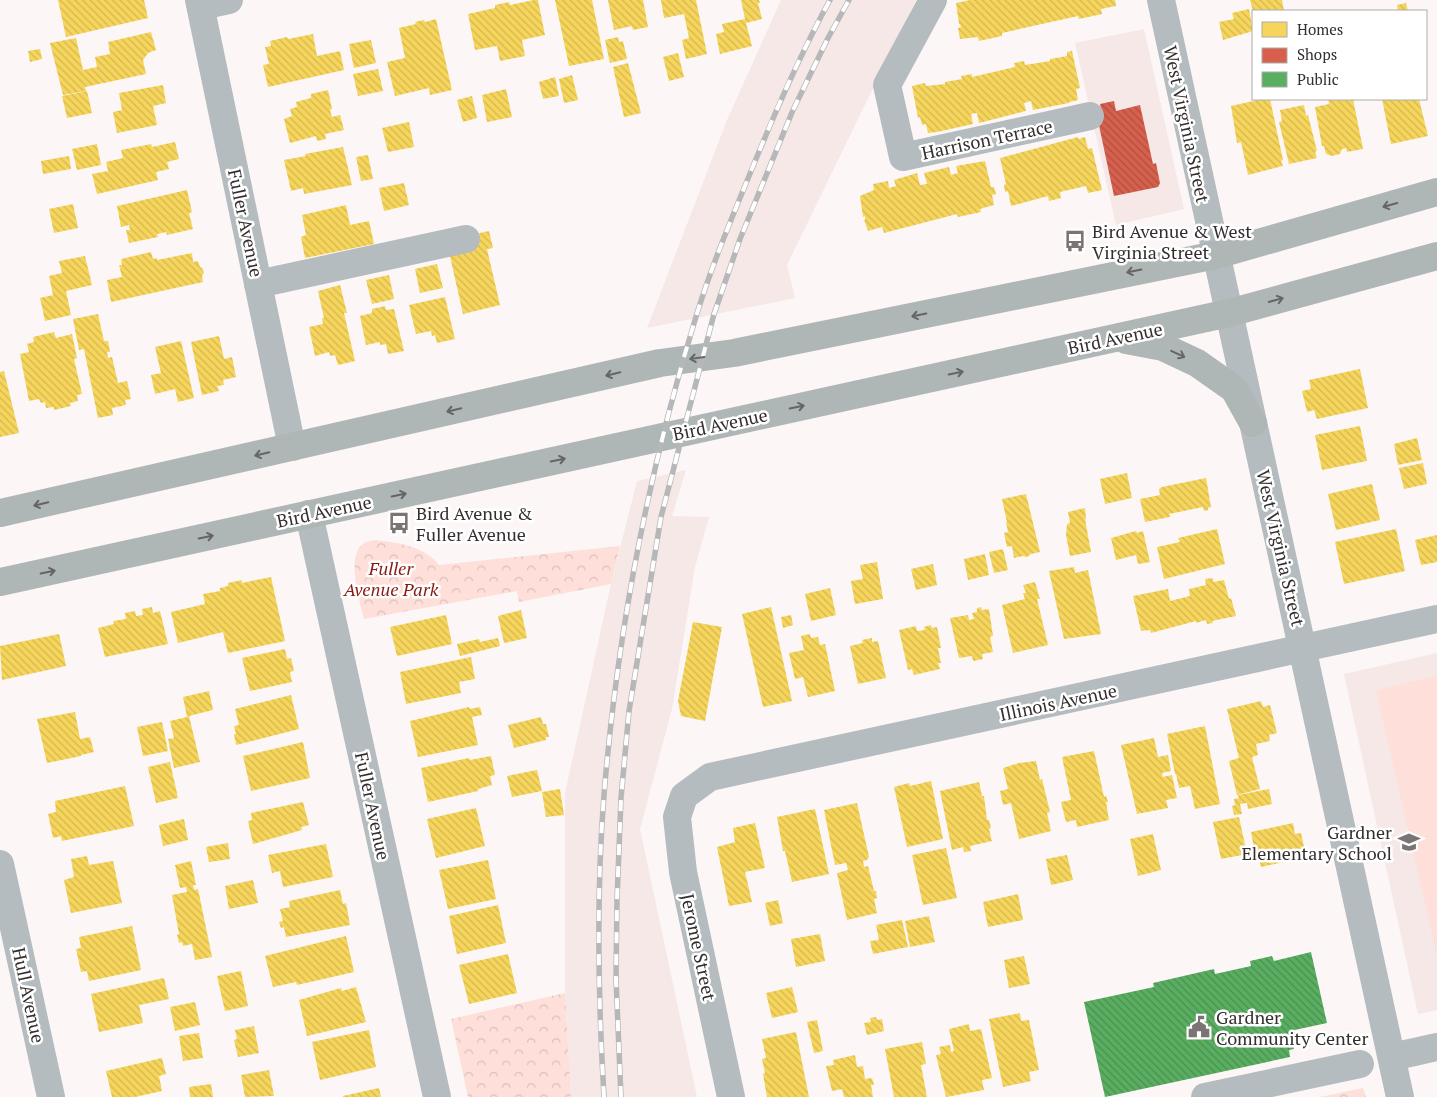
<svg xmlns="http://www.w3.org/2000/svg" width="1437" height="1097" viewBox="0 0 1437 1097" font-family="'PT Serif',serif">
	<defs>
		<pattern id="park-crowns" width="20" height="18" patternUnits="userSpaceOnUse" patternTransform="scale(1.25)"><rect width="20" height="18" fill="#fedfd9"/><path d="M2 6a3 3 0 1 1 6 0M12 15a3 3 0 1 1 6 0" fill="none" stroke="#dac0bb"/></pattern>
		<pattern id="homes-back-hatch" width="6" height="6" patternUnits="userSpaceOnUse" patternTransform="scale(1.25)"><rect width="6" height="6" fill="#f6d55c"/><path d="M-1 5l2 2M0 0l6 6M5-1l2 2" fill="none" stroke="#d4b750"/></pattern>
		<pattern id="shops-back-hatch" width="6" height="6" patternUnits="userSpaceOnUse" patternTransform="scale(1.25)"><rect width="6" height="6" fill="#d6604d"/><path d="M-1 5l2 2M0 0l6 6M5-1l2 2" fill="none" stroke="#ae5040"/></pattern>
		<pattern id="public-back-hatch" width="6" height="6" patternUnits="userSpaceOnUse" patternTransform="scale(1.25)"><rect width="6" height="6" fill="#5aae61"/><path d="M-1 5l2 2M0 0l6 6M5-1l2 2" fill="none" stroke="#4b8e50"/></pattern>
	</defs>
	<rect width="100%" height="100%" fill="#fcf7f6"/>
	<g fill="#f5e8e6">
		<path d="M781,0H916L787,265L795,298L647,328L727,120Z"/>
		<path d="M1144,29L1184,209L1116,225L1075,43Z"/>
		<path d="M686,470L672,516L709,517L695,567L672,709L640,829L697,1097H571L565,993V793L611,584L637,481Z"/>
		<path d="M1437,653V1010L1418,1014L1344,674Z"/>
	</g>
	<g fill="url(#park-crowns)">
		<path d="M376,540C399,543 424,546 439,565L620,546L611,584L519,602L517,591L364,619C360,601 345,555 364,543C367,541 372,541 376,540Z"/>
		<path d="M565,993L571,1097H468L451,1019Z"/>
		<path d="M1363,1088L1366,1097H1320Z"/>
	</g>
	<path fill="#fedfd9" d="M1437,676V955L1376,690Z"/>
	<g fill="url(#homes-back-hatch)">
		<path d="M58,0H144L148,18L66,37Z"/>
		<path d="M534,0H538L545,35L522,40L525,56L500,61L497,46L475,50L468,14L495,8V5L509,2L510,5Z"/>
		<path d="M555,0H592L604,59L569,66Z"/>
		<path d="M608,0H643L648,27L633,30L632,26L614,30Z"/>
		<path d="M661,0H696L707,54L686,59L682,40L689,38L684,14L664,18Z"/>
		<path d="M741,0H759L760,3H758L762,19L746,23L752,46L720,54L716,34L724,32L722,24L745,19Z"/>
		<path d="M970,0H1115L1116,6L1101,9L1102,14L1079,19L1078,16L1002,33V36L979,41L978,37L960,39L958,28L961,27L960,24H959L956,3Z"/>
		<path d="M1250,0H1282L1284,11H1253Z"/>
		<path d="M1406,3L1408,11H1398L1397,5Z"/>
		<path d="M1249,9L1253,31L1223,40L1219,22L1234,19L1232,13Z"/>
		<path d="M436,19L452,90L430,95L429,88L395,96L387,62L405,58L399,28L416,24L415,22L424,20L425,22Z"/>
		<path d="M151,32L156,50L148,53L143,60L146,74L85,87L86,91L63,95L50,43L76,38L83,70L97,67L95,57L110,54L108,42Z"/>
		<path d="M313,34L317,56L340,51L344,70L268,87L263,65L269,64L265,47L271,46L270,41L287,37L288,39Z"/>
		<path d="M618,37L619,42L623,41L627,59L610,63L605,40Z"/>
		<path d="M371,40L376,63L354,68L349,44Z"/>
		<path d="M40,49L42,59L30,62L28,51Z"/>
		<path d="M1072,51L1080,88L1076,89L1078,100L1069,102V103L1033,110L1031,101L1024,103L1026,111L979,123L977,113L971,114L973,124L937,132L928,133L926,124L922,125L920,117L918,118L912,86L925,83L926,86L945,84V82L962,79L961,76L972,74V77L1015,67L1014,63L1024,61L1025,65L1050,61V59L1067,56V52Z"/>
		<path d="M678,53L684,77L669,81L663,57Z"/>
		<path d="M628,63L641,113L624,117L613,67Z"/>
		<path d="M378,69L383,91L358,96L353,74Z"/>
		<path d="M572,75L578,100L564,103L559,79Z"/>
		<path d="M555,77L559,96L543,99L539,82Z"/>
		<path d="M163,85L166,103L153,106L157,125L117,133L113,112L122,110L119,93Z"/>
		<path d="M506,89L512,117L487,122L482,95Z"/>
		<path d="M328,90L332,109L330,110L332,117L340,115L344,130L325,134L326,139L317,141L316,136L290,143L284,119L292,116L290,109L297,107L296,102L311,98V94Z"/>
		<path d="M87,91L92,113L67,118L62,96Z"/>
		<path d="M472,96L477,118L463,122L457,100Z"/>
		<path d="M1262,99H1270L1283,160L1281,161L1283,166L1248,175L1241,142L1237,143L1231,106Z"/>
		<path d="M1328,99H1353L1363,149L1347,152L1346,148L1342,149L1340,154L1332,156L1326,154L1324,146H1322L1315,107L1329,104Z"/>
		<path d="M1382,99H1419L1428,136L1391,144Z"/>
		<path d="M1304,105L1306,116L1308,115L1317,151L1315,152L1317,158L1289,164L1279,122L1282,121L1280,110Z"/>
		<path d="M409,122L414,147L388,152L382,128Z"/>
		<path d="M1078,137V139L1085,137L1088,149L1092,148L1102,190L1088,193L1086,186L1060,192L1061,198L1049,201L1048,196L1011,206L1008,191L1005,192L1004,185L1006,184L1000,158Z"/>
		<path d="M175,142L179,159L167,162L169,169L156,172L158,180L97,194L92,174L108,171L106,162L123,158L121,150L151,144L152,147Z"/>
		<path d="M97,144L101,165L77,170L72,149Z"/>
		<path d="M343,147L352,185L304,194L303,188L291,191L284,160L306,156L305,154Z"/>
		<path d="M368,155L373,179L361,181L356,157Z"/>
		<path d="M69,156L71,169L43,174L41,161Z"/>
		<path d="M985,161L991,187H994L996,194L992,195L994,205L980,209L981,212L958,217L957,214L884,233L882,227L868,231L864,220H865V216L863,217L860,196L874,190L873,184L888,181L889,188L896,186L894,180L917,173L920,185L927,184L924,173L949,167L951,175L958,173L956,166Z"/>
		<path d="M404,183L409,205L384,211L379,188Z"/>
		<path d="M187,190L192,212L189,213L193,229L167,235L166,232L157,234L158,237L129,243L126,230H130L129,225L121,227L117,206Z"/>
		<path d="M73,204L78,228L54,233L49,209Z"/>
		<path d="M346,205L350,225L369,221L374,244L305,258L301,237L306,235L302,215Z"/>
		<path d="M489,231L493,248L487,249L500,305L463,314L449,252L466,236Z"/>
		<path d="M151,252L153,259L157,258V260L192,253L193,262L198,261L200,267L202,268L204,273L202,276L203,282L111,302L107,280L122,277L119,265H122L121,259Z"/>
		<path d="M85,256L92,285L66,291L71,315L45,321L40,298L53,295L49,276L62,273L59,261Z"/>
		<path d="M437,264L443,288L420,293L415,269Z"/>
		<path d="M389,275L394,299L372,304L366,280Z"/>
		<path d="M340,285L347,313H344L355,361L338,365L335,355L330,356L329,352L315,356L309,327L323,324L322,318H324L318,291Z"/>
		<path d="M445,297L455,339L437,343L435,335L432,336L431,331L416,334L409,305Z"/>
		<path d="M385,306L386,310L394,309L404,351L388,354L386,344L380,345V342L366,345L360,316L372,313V309Z"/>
		<path d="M98,314L104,341H108L110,352H107L108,358L112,357L118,383L127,381L131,399L125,400L126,405L112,408L113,415L98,418L84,349L79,350L73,319Z"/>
		<path d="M54,332L56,338L72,334L77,358L74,359L82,394L77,395L78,401L70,403L71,406L54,410V407L46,408L45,402L41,403L39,399L29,401L20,354L29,352L27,344L34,342L33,337Z"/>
		<path d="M219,336L224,359L232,357L236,377L223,380L224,385L217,386L219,391L202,395L191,342Z"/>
		<path d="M181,341L194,398L178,402L175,389L155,394L151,375L161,373L155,347Z"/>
		<path d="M1360,369L1368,408L1317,419L1314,410L1307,412L1302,391L1311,389L1309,380Z"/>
		<path d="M4,371L19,433L0,437V372Z"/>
		<path d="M1360,426L1367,461L1322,470L1315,435Z"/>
		<path d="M1417,438L1422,460L1398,465L1394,444Z"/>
		<path d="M1423,463L1427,484L1404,489L1399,468Z"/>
		<path d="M1127,473L1132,498L1105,504L1100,479Z"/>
		<path d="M1206,478L1211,507L1208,508V510L1204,511L1203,507L1169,514L1170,517L1145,522L1140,499L1160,495L1159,489L1162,487Z"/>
		<path d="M1372,484L1380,520L1336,530L1328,494Z"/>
		<path d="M1026,494L1040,552L1031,554L1027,557L1023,556L1014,558L1012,546L1007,547L1004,533L1008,532L1006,522H1007L1002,499Z"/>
		<path d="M1085,508L1086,519H1085L1091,552L1070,556L1066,535L1067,524L1070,523L1068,512Z"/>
		<path d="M1217,529L1225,564L1164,579L1157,547L1180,542L1178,538Z"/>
		<path d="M1396,529L1405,571L1344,584L1335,542Z"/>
		<path d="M1136,531L1137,533L1143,531L1150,562L1138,564L1136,555L1116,560L1111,538Z"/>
		<path d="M1437,535V562L1421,565L1415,540Z"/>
		<path d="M1003,549L1008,570L994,573L989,552Z"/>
		<path d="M985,554L989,575L968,580L964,559Z"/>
		<path d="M877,562L883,599L855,604L851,581L863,579L860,565Z"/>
		<path d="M933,564L937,585L916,590L911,569Z"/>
		<path d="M1074,567L1075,573L1088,570L1101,634L1064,639L1049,571Z"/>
		<path d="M271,577L285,641L228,653L223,632L178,643L171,612L205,604L203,594L220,591V588L228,586V583L242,580V583Z"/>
		<path d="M1213,578V582L1224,580L1229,599L1231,598L1236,616L1212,621L1213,623L1207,624L1206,620L1196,623V621L1151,633L1150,630L1141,631L1133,596L1168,589L1170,601L1190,596L1189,589L1206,585L1205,579Z"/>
		<path d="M1035,582L1040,599H1037L1048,645L1013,653L1002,605L1025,599L1023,593H1026L1023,585Z"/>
		<path d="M830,588L836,615L811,621L805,594Z"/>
		<path d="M152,607L153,613L160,611L168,644L105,657L98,628L114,624L113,621L126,619L125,613L135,611L136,616L143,615L142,609Z"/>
		<path d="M771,607L792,701L763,707L742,614Z"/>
		<path d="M981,607L982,610L989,609L993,636L990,637L993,652L982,654L983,659L973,661L972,656L959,658L950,618L968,615L969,620L974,619L972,613L977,612V608Z"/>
		<path d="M521,610L527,638L504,643L498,616Z"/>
		<path d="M446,615L452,644L397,656L390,627Z"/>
		<path d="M791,615L793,625L783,628L781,617Z"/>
		<path d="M693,622L722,627L705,721L681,716L678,701Z"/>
		<path d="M931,625L932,628L937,627L941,648H938L941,663H938L940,669L914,675L912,669L908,670L899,630L916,626L917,631L925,630L924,627Z"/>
		<path d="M59,634L66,666L2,680L0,646Z"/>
		<path d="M810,634L811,638L818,637L820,645L825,644L835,691L808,697L803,677L795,679L789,653L804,650L801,636Z"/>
		<path d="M498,638L500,646L460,656L457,644L479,639L480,642Z"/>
		<path d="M872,638V642L878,641L886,678L858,684L850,646L863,643L862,640Z"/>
		<path d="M285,649L287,659L291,658L294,671L290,672L292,682L250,691L242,658Z"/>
		<path d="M471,657L475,679L459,682L461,693L406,704L400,672Z"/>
		<path d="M209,691L213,710L189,716L200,762L174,768L168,739L174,738L170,721L187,717L183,697Z"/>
		<path d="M291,695L299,729L236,745L234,734H236L234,726L239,725L235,709Z"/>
		<path d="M1261,701L1263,707L1270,705L1277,733L1269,735L1270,741L1256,744L1258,755L1252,757L1260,789L1237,795L1229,761L1239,758L1227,709Z"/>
		<path d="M469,707L470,709L480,707L482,715L472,717L478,745L418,757L410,721Z"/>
		<path d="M75,712L80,739L90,737L94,752L81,755V756L47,763L37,719Z"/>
		<path d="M541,717L543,724H546L549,737H546V740L514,748L508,725Z"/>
		<path d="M162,722L168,751L143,756L137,727Z"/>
		<path d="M1205,726L1220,804L1195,809L1190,786L1179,788L1176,774H1175L1167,734Z"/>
		<path d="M1154,738L1158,757L1168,755L1171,771L1162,773L1163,777L1172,775L1177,798L1166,800L1168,808L1137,814L1121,745Z"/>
		<path d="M303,742L310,778L251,791L243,756Z"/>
		<path d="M1094,751L1104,797L1106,796L1108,802H1106L1109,820L1077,827L1076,820L1066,822L1061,802L1071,800L1062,757Z"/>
		<path d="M491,756L495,775L490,776L492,785L478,789V791L428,802L421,768L469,758L470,760Z"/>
		<path d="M1036,761L1040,780L1042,779L1050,812L1047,813L1051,831L1019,839L1011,803L1003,805L1000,791L1008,789L1003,768L1019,763Z"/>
		<path d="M170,762L178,798L156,803L148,767Z"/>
		<path d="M537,770L542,791L512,797L507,776Z"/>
		<path d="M931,781L943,839L907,847L894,787L909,783L910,786Z"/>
		<path d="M979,782L982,796H984L987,820H989L991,828L989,829L992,841L970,846L971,851L964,852L963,847L952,850L940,791Z"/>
		<path d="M125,786L134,826L62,841L61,836L53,838L48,814L56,812L55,801Z"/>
		<path d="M560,789L564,815L546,817L542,792Z"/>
		<path d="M1269,789L1272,804L1248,809L1247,803L1240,804L1242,814L1234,815L1232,806L1235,805L1234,799L1239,798L1238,795Z"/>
		<path d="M303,802L309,825L301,827L302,830L253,844L248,821L252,820L251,813Z"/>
		<path d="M857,803L869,857L867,860L863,861L864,867L868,866L874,891H876L877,898L874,899L877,913L847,920L837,873L848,870L846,863L835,865L824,810Z"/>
		<path d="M476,808L485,846L436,858L427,819Z"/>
		<path d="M815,809L829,874L792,882L785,851H783L777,817Z"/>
		<path d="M1239,817L1247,854L1221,859L1213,822Z"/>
		<path d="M184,819L188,840L163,846L159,825Z"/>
		<path d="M755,823L765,868L745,872L752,902L729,906L717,847L735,842L733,828Z"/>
		<path d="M1293,823L1295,834L1301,833L1305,851L1300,852L1302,858L1261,867L1258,853H1255L1251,832Z"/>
		<path d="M1153,834L1161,870L1138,876L1130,839Z"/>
		<path d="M228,843L230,859L209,862L206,847Z"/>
		<path d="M326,844L333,877L283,887L280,871L272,873L268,855Z"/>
		<path d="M946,848L957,898L923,905L912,855Z"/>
		<path d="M1067,855L1073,880L1051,885L1046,859Z"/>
		<path d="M87,856L89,865L113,861L122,903L71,913L64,880L74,877L71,859Z"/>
		<path d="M488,860L496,899L448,909L439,870Z"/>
		<path d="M191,861L196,885H193L194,890L198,889L212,957L195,960L192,944L183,946L182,942L179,943L177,935L179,934L172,895L187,892L186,887L180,888L175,865Z"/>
		<path d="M253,880L258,903L229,909L225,886Z"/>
		<path d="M340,890L343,904L346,903L350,925L286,937L284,927L281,928L279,922L283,921L280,909L290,907L289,901Z"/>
		<path d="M1018,894L1023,920L988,927L983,902Z"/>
		<path d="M778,900L783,923L770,926L765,903Z"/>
		<path d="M498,905L506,943L457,954L449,916Z"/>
		<path d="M929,916L935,942L910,947L905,921Z"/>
		<path d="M902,920L908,947L873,954L870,941L879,940L876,925Z"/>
		<path d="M132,926L141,970L89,981L87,971L81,972L76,949L81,948L79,937Z"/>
		<path d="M820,934L825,961L796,967L791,939Z"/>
		<path d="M346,936L354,972L297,985L296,982L273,987L265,956Z"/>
		<path d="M508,954L517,993L469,1004L459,965Z"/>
		<path d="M1024,956L1030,984L1009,988L1004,960Z"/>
		<path d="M241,971L248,1006L225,1011L217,976Z"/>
		<path d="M164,978L169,999L139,1005L143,1023L99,1032L91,994Z"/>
		<path d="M356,987L366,1022L307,1036L299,1000L341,988L342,991Z"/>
		<path d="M792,987L798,1012L772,1018L766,993Z"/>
		<path d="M195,1002L200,1025L175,1031L170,1007Z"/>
		<path d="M1020,1013L1021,1021L1029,1020L1039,1070L1029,1072L1031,1081L1003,1087L989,1019Z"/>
		<path d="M876,1017L877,1020L882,1019L884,1031L867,1035L864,1023L871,1022L870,1018Z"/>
		<path d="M817,1020L823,1051L814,1053L807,1022Z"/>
		<path d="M969,1024L970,1031L981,1029L992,1078L982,1080L984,1090L946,1097L936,1055L941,1054L939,1047L950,1045L951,1052L954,1051L949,1029Z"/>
		<path d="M254,1026L259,1053L238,1057L234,1040L237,1039L235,1030Z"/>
		<path d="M369,1030L376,1067L320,1080L312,1042Z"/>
		<path d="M796,1032L809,1097H767L763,1074L765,1073L762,1059L766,1058L762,1039Z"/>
		<path d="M199,1033L203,1058L183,1061L179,1036Z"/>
		<path d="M922,1042L926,1064L921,1065L927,1097H894L885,1049Z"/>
		<path d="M855,1055L857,1067L863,1066L865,1079L872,1078L874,1085H871L873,1097H844L842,1089L832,1091L826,1066L834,1065L833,1060Z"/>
		<path d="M162,1058L166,1074L159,1076L162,1091L135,1097H112L106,1071Z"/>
		<path d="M269,1070L274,1096L245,1097L241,1075Z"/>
		<path d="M211,1084L213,1097H190L189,1087Z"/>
		<path d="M379,1088L381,1097H343V1096Z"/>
	</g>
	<path fill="url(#shops-back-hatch)" d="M1114,101L1116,111L1140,105L1153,164L1156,163L1160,183L1158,187L1114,196L1097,116L1102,114L1100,104Z"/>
	<path fill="url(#public-back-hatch)" d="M1311,952L1327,1023L1290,1031L1294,1049L1289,1050L1290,1057L1105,1097L1084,1002L1154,987L1153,983L1214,969L1215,974L1251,966L1250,961L1272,956L1274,961Z"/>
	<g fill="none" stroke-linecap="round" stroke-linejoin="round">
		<g stroke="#b5bcbf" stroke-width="28">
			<path d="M199,0L292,447"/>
			<path d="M933,0L887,85L903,157L1090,116"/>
			<path d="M1161,0L1400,1097"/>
			<path d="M201,6L229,0"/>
			<path d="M258,284L466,239"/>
			<path d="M309,514L437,1097"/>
			<path d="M0,864L51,1097"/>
			<path d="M1392,1057L1437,1047"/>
			<path d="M731,1097L683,872L677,817L684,796L710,777L1437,619"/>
			<path d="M1205,1097L1360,1064"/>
		</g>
		<g stroke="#afb6b6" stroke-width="28">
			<path d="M1126,340L1163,347L1197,363L1234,389L1253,423"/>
			<path d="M0,513L660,363L734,353L1216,255L1437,192"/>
			<path d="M0,582L1229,313L1437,256"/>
		</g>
		<g stroke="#b5b7b9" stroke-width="5.5">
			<g id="rail">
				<path d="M604,1097C598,997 596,895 604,795C617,635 648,474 695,320C709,273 728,227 747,181C772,119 798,58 830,0"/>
				<path d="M621,1097L616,979L617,900L621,798L629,711L661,517L714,314L740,239L793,110L828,38L849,0"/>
			</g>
		</g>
		<use href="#rail" stroke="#fff" stroke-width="4" stroke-dasharray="11" stroke-linecap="butt"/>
	</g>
	<defs><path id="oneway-shaft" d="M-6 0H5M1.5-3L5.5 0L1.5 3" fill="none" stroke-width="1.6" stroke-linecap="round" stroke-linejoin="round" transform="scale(1.25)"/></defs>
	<g stroke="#656564">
		<use href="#oneway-shaft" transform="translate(1390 205) rotate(164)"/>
		<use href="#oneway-shaft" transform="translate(1134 271) rotate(169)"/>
		<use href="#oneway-shaft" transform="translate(1276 300) rotate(-15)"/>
		<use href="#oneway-shaft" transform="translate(919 315) rotate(168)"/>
		<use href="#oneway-shaft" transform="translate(1178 354) rotate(25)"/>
		<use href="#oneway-shaft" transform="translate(697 358) rotate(172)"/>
		<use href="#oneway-shaft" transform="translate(956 373) rotate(-12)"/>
		<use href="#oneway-shaft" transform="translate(613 374) rotate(167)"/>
		<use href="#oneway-shaft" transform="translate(797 407) rotate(-12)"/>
		<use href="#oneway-shaft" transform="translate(454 410) rotate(167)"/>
		<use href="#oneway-shaft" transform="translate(262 454) rotate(167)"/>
		<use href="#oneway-shaft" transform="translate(558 460) rotate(-12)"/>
		<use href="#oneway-shaft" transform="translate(399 495) rotate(-12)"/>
		<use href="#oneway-shaft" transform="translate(41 504) rotate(167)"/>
		<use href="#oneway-shaft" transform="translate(206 537) rotate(-12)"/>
		<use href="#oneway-shaft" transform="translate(48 572) rotate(-12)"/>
	</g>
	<defs>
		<g id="bus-bare" transform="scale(1.725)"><path d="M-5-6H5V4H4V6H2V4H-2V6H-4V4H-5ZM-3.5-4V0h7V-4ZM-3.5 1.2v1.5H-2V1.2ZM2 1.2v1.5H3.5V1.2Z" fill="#7a7574" stroke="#fff" stroke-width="2.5" paint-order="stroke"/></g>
		<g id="school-bare" transform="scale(1.725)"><path d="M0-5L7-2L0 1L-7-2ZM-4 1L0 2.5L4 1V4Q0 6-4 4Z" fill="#7a7574" stroke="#fff" stroke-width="2.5" paint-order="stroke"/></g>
		<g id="civic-bare" transform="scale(1.725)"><path d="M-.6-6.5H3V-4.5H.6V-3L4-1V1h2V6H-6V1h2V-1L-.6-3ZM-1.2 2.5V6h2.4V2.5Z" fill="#7a7574" stroke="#fff" stroke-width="2.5" paint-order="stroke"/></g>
	</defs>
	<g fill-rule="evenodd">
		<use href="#bus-bare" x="1075" y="241"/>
		<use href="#bus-bare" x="399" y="523"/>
		<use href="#school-bare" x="1409" y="842"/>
		<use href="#civic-bare" x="1199" y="1027"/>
	</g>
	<g text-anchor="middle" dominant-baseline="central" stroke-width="5" stroke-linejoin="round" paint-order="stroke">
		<g font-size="18" fill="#342f2e" stroke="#fff">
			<text transform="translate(1187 124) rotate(78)">West Virginia Street</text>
			<text transform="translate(987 139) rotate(-12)">Harrison Terrace</text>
			<text transform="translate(246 223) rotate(78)">Fuller Avenue</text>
			<text transform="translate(1115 338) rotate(-12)">Bird Avenue</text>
			<text transform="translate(720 424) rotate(-12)">Bird Avenue</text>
			<text transform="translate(324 511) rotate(-12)">Bird Avenue</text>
			<text transform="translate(1281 548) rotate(77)">West Virginia Street</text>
			<text transform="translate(1058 702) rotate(-12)">Illinois Avenue</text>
			<text transform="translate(373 806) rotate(78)">Fuller Avenue</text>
			<text transform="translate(699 947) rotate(78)">Jerome Street</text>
			<text transform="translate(29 995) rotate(78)">Hull Avenue</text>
		</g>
		<g font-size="18" fill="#342f2e" stroke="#fff" text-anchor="start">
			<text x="1092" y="231">Bird Avenue &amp; West<tspan x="1092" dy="21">Virginia Street</tspan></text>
			<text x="416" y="513">Bird Avenue &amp;<tspan x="416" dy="21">Fuller Avenue</tspan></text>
			<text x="1392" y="832" text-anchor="end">Gardner<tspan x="1392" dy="21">Elementary School</tspan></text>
			<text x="1216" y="1017">Gardner<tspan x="1216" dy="21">Community Center</tspan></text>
		</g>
		<g font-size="18" font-style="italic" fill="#871c13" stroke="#fff">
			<text x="391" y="568">Fuller<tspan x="391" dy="21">Avenue Park</tspan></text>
		</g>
	</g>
	<rect x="1252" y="10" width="175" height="90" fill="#ffffff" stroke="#aeacab"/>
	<rect x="1262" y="22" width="25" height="15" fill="#f6d55c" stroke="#aeacab"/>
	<text x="1297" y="35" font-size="15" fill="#342f2e">Homes</text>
	<rect x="1262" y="48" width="25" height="15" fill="#d6604d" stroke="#aeacab"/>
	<text x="1297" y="60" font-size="15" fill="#342f2e">Shops</text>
	<rect x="1262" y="72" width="25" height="15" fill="#5aae61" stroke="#aeacab"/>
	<text x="1297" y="85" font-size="15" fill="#342f2e">Public</text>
</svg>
